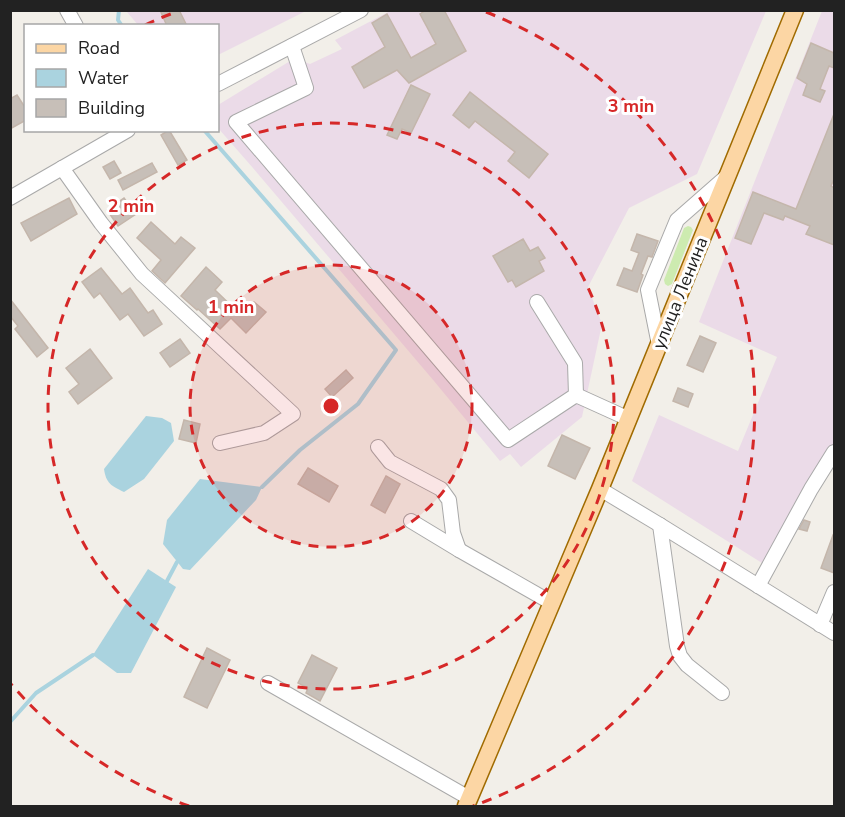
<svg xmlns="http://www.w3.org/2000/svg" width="845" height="817" viewBox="0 0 845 817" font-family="'Nunito Sans',sans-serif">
	<rect width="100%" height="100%" fill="#f2efe9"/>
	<g fill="#ebdbe8">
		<path d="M127,10L306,11L218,55V26L138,25L127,12Z"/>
		<path d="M390,11H766L697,174L629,208L588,287L602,324L582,417L521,467L510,454L500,461L434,381L253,168L218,128V105L295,58L310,64L342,49L335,40Z"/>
		<path d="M822,11H834V443L762,563L632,481L659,415L738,451L777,357L699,322Z"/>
	</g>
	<path fill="#cdebb0" d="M688,226L691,227L693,230L672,284L668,286L665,284L664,280L684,228Z"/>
	<g fill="#aad3df">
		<path d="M146,416L162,418L171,423L174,441L144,479L124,492C111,486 106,483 104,469Z"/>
		<path d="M200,479L262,487L256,500L190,570L183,569L163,544L167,520Z"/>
		<path d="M148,569L176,587L131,673H117L93,655Z"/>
	</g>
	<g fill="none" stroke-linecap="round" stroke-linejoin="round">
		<g stroke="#aad3df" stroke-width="4">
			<path d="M119,10L118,20L122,26"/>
			<path d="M204,130L396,350L358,404L300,450L262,487"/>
			<path d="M167,581L177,562"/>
			<path d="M10,722L36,693L93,655"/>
		</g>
	</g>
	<g fill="#c7bfb8" stroke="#c4b6ab" stroke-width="1.5">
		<path d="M160,10H179L187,26H167Z"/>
		<path d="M426,10H444L466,51L409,83L397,70L364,88L352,67L385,47L372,23L387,14L411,58L436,44L420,14Z"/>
		<path d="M811,43L834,53V68L829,66L820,89L825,91L820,102L803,95L807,84L797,78Z"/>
		<path d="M411,85L430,94L411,133L402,129L397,139L387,135Z"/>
		<path d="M470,92L548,154L529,178L508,161L515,152L475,121L469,128L453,115Z"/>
		<path d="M17,95L26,109V120L10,129V99Z"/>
		<path d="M834,114V179L831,186L834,188V245L806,234L810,226L785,216L783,220L764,213L751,244L735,238L753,192L796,209Z"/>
		<path d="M169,130L187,160L178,165L161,135Z"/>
		<path d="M114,161L121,173L110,179L103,167Z"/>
		<path d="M152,163L157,172L123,190L118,180Z"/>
		<path d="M69,198L77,214L31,241L21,223Z"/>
		<path d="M124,198L136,214L118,226L107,210Z"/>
		<path d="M151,222L175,244L181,237L195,248L165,283L152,271L161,260L137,238Z"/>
		<path d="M637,234L658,241L652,257L648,256L641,274L643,275L637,292L617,285L624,268L632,271L639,253L631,250Z"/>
		<path d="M523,239L530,251L538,247L545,258L539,261L544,271L516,287L512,280L508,282L493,256Z"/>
		<path d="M206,267L222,282L215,290L241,315L254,302L266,312L246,333L231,318L220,329L198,309L197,310L181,296Z"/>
		<path d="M101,268L122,294L130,288L148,313L153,310L162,324L144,336L128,314L120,320L100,293L94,298L82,282Z"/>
		<path d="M10,299L48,348L37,357L15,329L18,326L10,316Z"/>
		<path d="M700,336L716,343L703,372L687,365Z"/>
		<path d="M180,339L190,353L170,367L160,353Z"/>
		<path d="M90,349L112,378L78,404L69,392L79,384L66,368Z"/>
		<path d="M346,370L353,378L332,397L325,389Z"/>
		<path d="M678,388L693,394L688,407L673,401Z"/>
		<path d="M184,420L200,424L196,443L179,439Z"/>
		<path d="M562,435L590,448L575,479L548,466Z"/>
		<path d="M308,468L338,486L329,502L298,484Z"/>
		<path d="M386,476L400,484L385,513L371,505Z"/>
		<path d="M804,520L810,522L807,531L799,529Z"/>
		<path d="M833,535L834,536V573L821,568Z"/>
		<path d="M207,648L230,660L207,708L184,697Z"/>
		<path d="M312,655L337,668L320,701L306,693L308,688L298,683Z"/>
	</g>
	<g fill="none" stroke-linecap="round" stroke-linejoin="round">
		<g stroke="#a9a9a9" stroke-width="16">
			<g id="minor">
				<path d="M67,10L76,26"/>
				<path d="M292,46L306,88L236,122L508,440L576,395L629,419"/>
				<path d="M218,84L361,10"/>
				<path d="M62,168L101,223L142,274L293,414L264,433L220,443"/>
				<path d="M10,198L128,130"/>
				<path d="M537,302L575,363L576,395"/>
				<path d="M659,345L648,290L677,220L726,177"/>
				<path d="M378,447L390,462L441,489L449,500L453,533L459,550"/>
				<path d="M600,489L660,525L834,633"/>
				<path d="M411,521L459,550L552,603"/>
				<path d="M660,525L677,646L680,656L687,665L722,693"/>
				<path d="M758,586L811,489L834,452"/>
				<path d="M820,625L834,592"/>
				<path d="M268,683L469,798"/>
			</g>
		</g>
		<g stroke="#a06b00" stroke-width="19">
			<path id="major" d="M466,806L600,489L795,10"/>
		</g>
		<use href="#minor" stroke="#fff" stroke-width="14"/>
		<use href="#major" stroke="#fcd6a4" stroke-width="16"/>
	</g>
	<circle cx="331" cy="406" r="141" fill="#d62828" fill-opacity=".12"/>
	<g fill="none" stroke="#d62828" stroke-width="3" stroke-dasharray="10 8">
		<circle cx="331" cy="406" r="141"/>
		<circle cx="331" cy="406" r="283"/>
		<path d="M189 806A424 424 0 0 1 11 684M145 25A424 424 0 0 1 176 12M486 12A424 424 0 0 1 473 806"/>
	</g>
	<g text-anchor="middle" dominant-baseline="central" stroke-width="6" stroke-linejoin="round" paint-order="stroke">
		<g font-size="18" fill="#222" stroke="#fff">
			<text transform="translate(680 293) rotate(-68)">улица Ленина</text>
		</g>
	</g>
	<circle cx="331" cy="406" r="9" fill="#d62828" stroke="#fff" stroke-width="3"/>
	<g font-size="18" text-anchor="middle" font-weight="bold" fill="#d62828" stroke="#fff" stroke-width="6" stroke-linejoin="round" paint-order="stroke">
		<text x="631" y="112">3 min</text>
		<text x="131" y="212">2 min</text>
		<text x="231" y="313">1 min</text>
	</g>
	<rect width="845" height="817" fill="none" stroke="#222222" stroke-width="24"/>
	<rect x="24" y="24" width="195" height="108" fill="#ffffff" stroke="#a7a7a7" stroke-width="1.5"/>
	<rect x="36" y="44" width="30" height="9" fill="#fcd6a4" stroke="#a7a7a7" stroke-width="1.5"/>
	<text x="78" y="54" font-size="18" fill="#222222">Road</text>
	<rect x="36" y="69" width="30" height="18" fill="#aad3df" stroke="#a7a7a7" stroke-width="1.5"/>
	<text x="78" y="84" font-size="18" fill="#222222">Water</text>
	<rect x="36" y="99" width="30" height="18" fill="#c7bfb8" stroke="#a7a7a7" stroke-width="1.5"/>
	<text x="78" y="114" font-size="18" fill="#222222">Building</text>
</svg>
